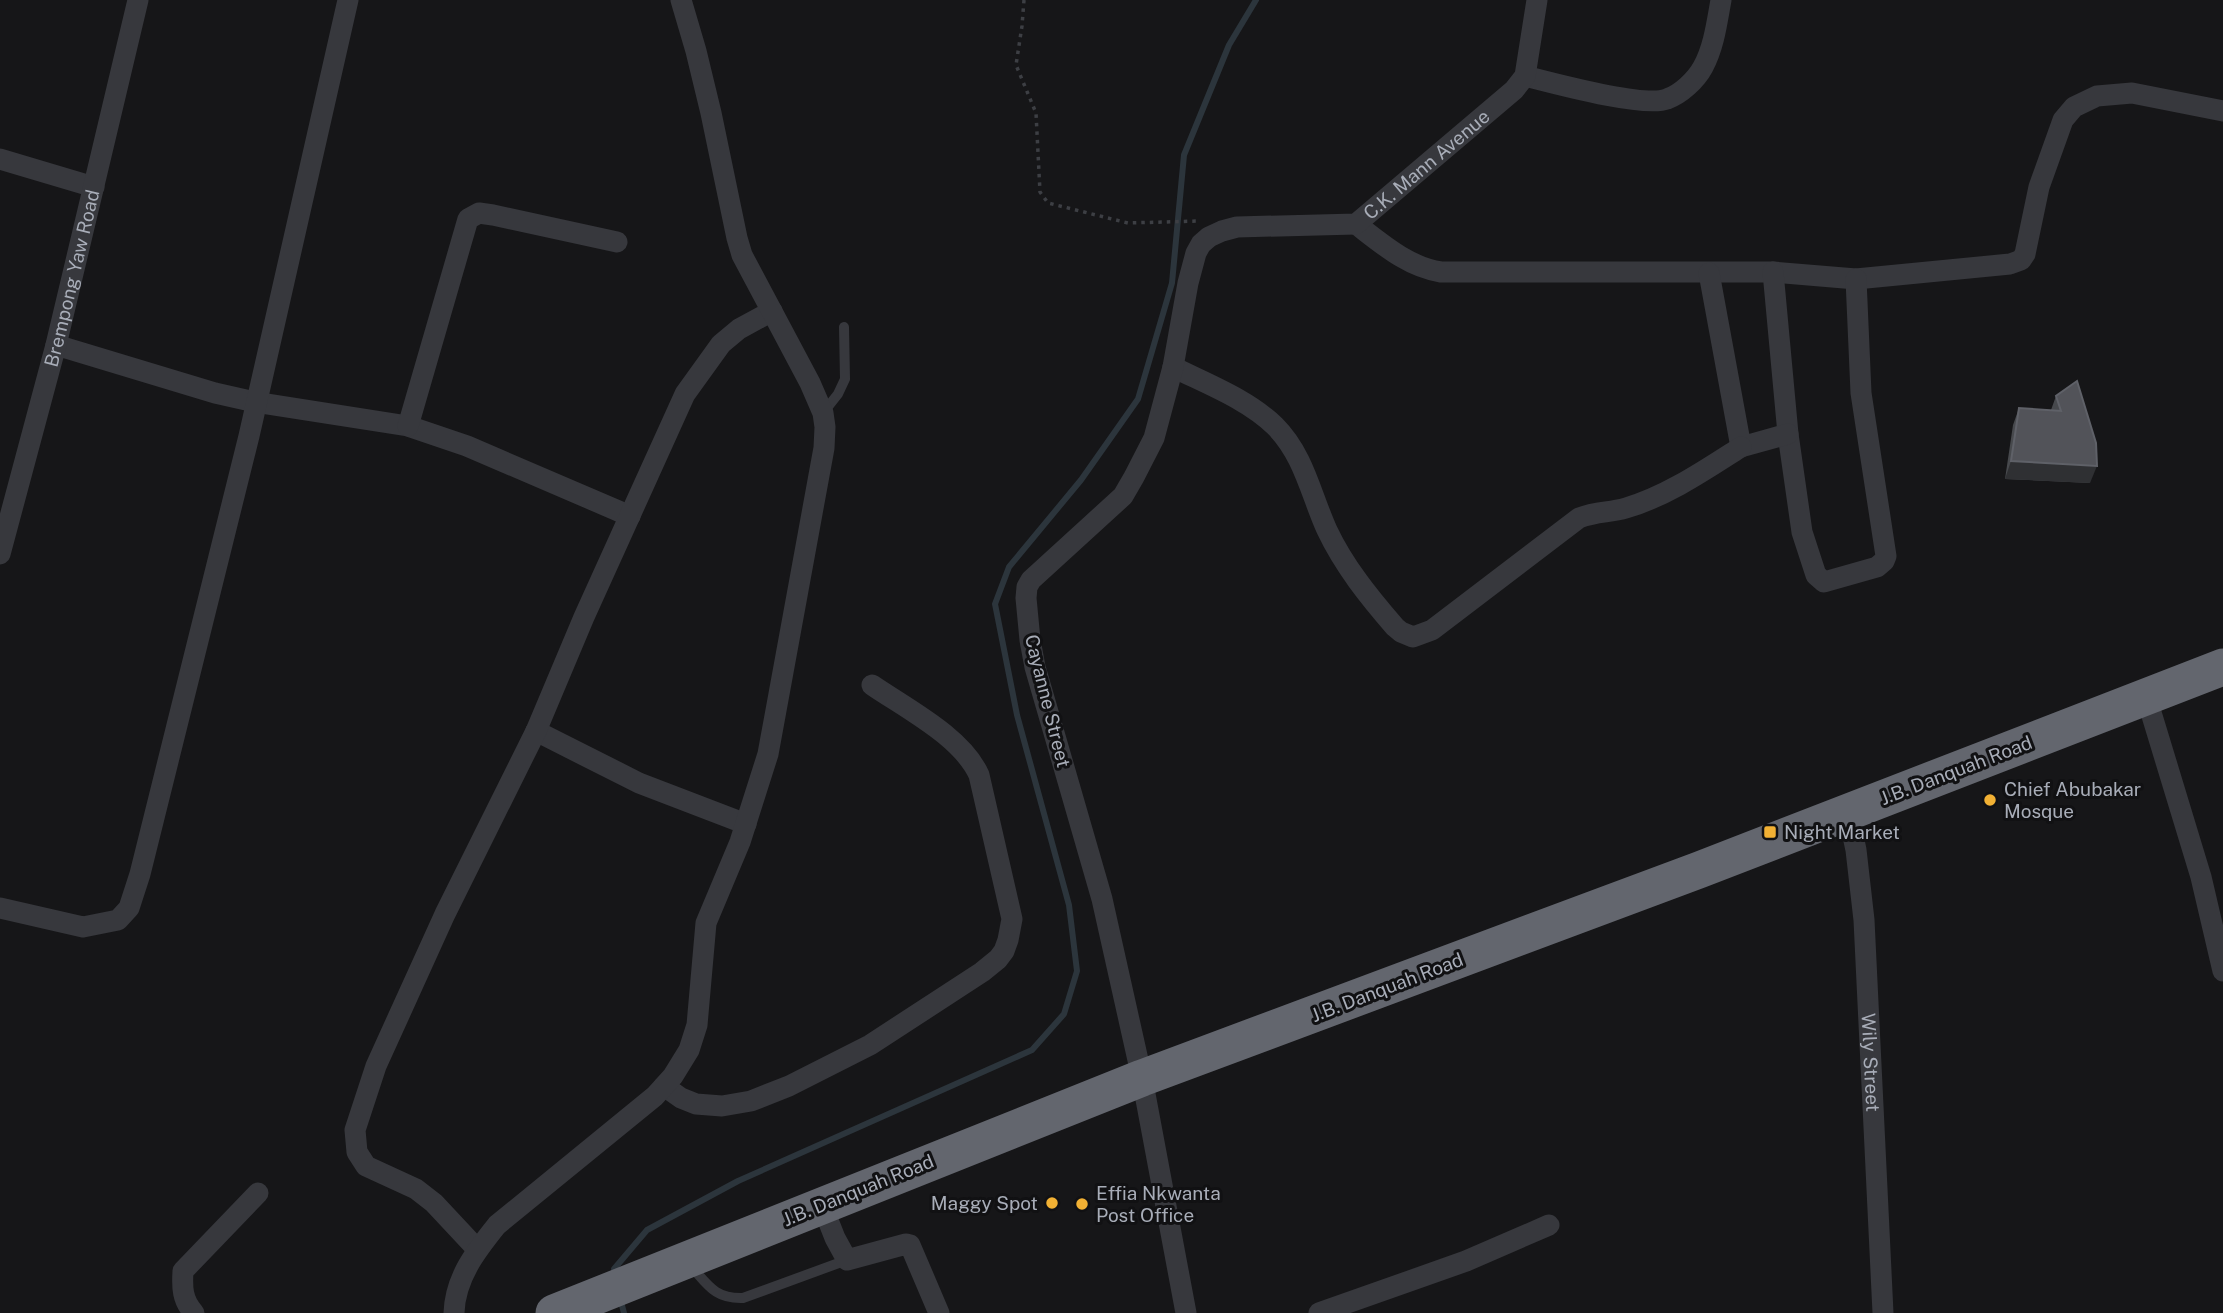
<svg xmlns="http://www.w3.org/2000/svg" width="2223" height="1313" viewBox="0 0 2223 1313" font-family="'Public Sans',sans-serif">
	<rect width="100%" height="100%" fill="#161618"/>
	<g fill="none" stroke-linecap="round" stroke-linejoin="round">
		<g stroke="#2c353c" stroke-width="6">
			<path d="M616,1277L614,1269L647,1230L738,1181L1032,1050L1064,1014L1077,971L1069,905L1017,715L995,604L1009,567L1081,480L1138,399L1172,283L1184,155L1229,45L1256,0"/>
			<path d="M620,1298L624,1313"/>
		</g>
		<path stroke="#3d3f44" stroke-width="3.5" stroke-dasharray="3.5 5" stroke-linecap="butt" d="M1024,0L1022,26L1016,65L1036,113L1040,192L1048,203L1128,223L1198,221"/>
		<g stroke="#37383d" stroke-width="10">
			<path d="M823,413L838,394L845,379L844,327"/>
			<path d="M691,1266C708,1285 715,1299 743,1298L847,1260"/>
		</g>
		<g stroke="#37383d" stroke-width="21">
			<path d="M1525,76C1553,83 1644,108 1667,99C1681,94 1696,80 1703,67C1714,47 1717,22 1721,0"/>
			<path d="M0,159L94,187"/>
			<path d="M1356,224C1382,244 1408,267 1441,272H1773L1856,279L2010,264L2021,260L2025,254L2039,187L2063,120L2074,107L2097,96L2132,93L2223,111"/>
			<path d="M1773,272L1788,434L1802,532L1816,575L1824,582L1877,567L1884,561L1886,556L1861,393L1856,279"/>
			<path d="M1709,273L1741,447L1788,434"/>
			<path d="M56,345L215,393L255,402L408,426L467,446L630,516"/>
			<path d="M1173,367C1207,384 1247,399 1275,426C1304,455 1311,495 1327,530C1344,566 1369,597 1395,627L1401,632L1413,637L1432,630L1579,518C1597,511 1609,513 1626,508C1667,496 1705,470 1741,447"/>
			<path d="M408,426L468,219L479,213L493,215L617,242"/>
			<path id="s1" d="M0,554L56,345L138,0"/>
			<path d="M2146,696L2201,877L2223,971"/>
			<path d="M536,731L639,783L746,824"/>
			<path id="s2" d="M1848,812L1856,850L1864,920L1883,1313"/>
			<path d="M0,908L83,927L118,920L129,908L140,874L249,436L348,0"/>
			<path d="M664,1086L681,1098L696,1104L722,1106L751,1101L789,1086L870,1045L982,972L998,959L1004,951L1008,940L1012,919L979,775C962,737 907,709 872,685"/>
			<path d="M822,1205L835,1238L847,1260L906,1244L910,1245L939,1313"/>
			<path d="M477,1249L434,1203L416,1189L366,1166L357,1152L355,1130L376,1066L445,914L536,731L584,617L685,394L721,344L739,329L772,311"/>
			<path d="M194,1313C182,1300 182,1287 183,1271L258,1193"/>
			<path d="M454,1313C455,1278 476,1251 497,1225L655,1096L673,1076L689,1050L697,1025L706,923L740,842L768,754L824,448L825,427L823,413L810,383L742,255L737,238L711,113L696,51L681,0"/>
			<path id="s3" d="M1186,1313L1142,1078L1102,899L1035,667L1030,640L1026,598L1027,587L1031,580L1123,496L1134,477L1154,438L1173,367L1188,283L1196,253L1201,244L1209,237L1222,231L1237,227L1356,224L1514,90L1525,76L1537,0"/>
			<path d="M1319,1313L1466,1261L1549,1225"/>
		</g>
		<path stroke="#63666e" stroke-width="37" d="M554,1313L1142,1078L1699,870L2223,667"/>
	</g>
	<path fill="#47494d" d="M2056,396L2090,483L2005,479L2013,425L2019,408L2051,410Z"/>
	<path fill="#2f3033" d="M2011,461L2097,466L2090,483L2005,479Z"/>
	<path fill="#525359" stroke="#5f6168" stroke-width="2" d="M2077,381L2096,443L2097,466L2011,461L2019,408L2061,411L2056,396Z"/>
	<g fill="#f2b134" stroke="#111113" stroke-width="2.5">
		<circle cx="1990" cy="800" r="7"/>
		<rect x="1763" y="825" width="14" height="14" rx="3.5"/>
		<circle cx="1052" cy="1203" r="7"/>
		<circle cx="1082" cy="1204" r="7"/>
	</g>
	<g text-anchor="middle" dominant-baseline="central" stroke-width="6" stroke-linejoin="round" paint-order="stroke">
		<g font-size="19" fill="#a8adb8" stroke="#111113">
			<text stroke="none"><textPath href="#s3" startOffset="1395">C.K. Mann Avenue</textPath></text>
			<text stroke="none"><textPath href="#s1" startOffset="285">Brempong Yaw Road</textPath></text>
			<text transform="translate(1048 701) rotate(76)">Cayanne Street</text>
			<text transform="translate(1956 770) rotate(-21)">J.B. Danquah Road</text>
			<text transform="translate(1387 987) rotate(-21)">J.B. Danquah Road</text>
			<text stroke="none"><textPath href="#s2" startOffset="252">Wily Street</textPath></text>
			<text transform="translate(858 1190) rotate(-22)">J.B. Danquah Road</text>
		</g>
		<g font-size="19" fill="#a8adb8" stroke="#111113" text-anchor="start">
			<text x="2004" y="789">Chief Abubakar<tspan x="2004" dy="22">Mosque</tspan></text>
			<text x="1784" y="832">Night Market</text>
			<text x="1096" y="1193">Effia Nkwanta<tspan x="1096" dy="22">Post Office</tspan></text>
			<text x="1038" y="1203" text-anchor="end">Maggy Spot</text>
		</g>
	</g>
</svg>
